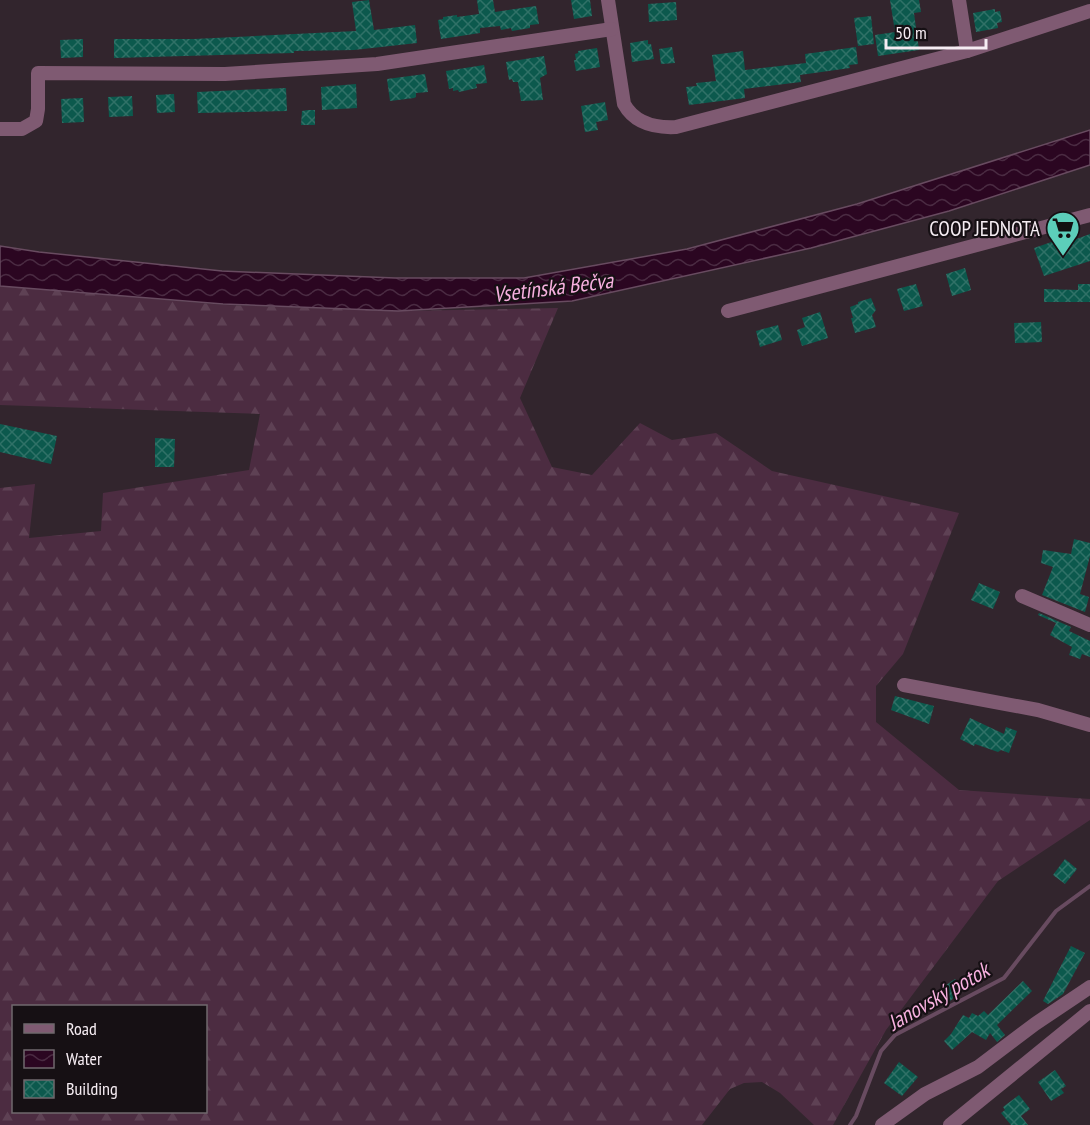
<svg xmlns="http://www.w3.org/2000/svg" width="1090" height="1125" viewBox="0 0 1090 1125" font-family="'PT Sans Narrow',sans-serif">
	<defs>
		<pattern id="forest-firs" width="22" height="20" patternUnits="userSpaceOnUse" patternTransform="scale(1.5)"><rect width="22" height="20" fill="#4c2c41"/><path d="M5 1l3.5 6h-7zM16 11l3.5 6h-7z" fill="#5e4154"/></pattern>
		<pattern id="water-waves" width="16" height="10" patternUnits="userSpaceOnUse" patternTransform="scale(1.5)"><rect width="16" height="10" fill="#2b0621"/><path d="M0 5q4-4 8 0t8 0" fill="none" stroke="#4a2b42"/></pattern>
		<pattern id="building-cross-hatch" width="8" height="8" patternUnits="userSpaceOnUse" patternTransform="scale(1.5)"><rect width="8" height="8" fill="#0c594d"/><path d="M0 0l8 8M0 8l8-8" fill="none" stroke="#307167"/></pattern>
	</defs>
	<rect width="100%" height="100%" fill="#32252d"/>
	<path fill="url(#forest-firs)" fill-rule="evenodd" d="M0,286L225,305L398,311L558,308L520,398L552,467L592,475L640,423L672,440L716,433L772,471L959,513L903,654L876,686V722L959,790L1090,799V820L998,881L886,1030L833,1125H814L780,1093L762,1082L744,1083L730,1089L702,1125H0V488L35,484L29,538L101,531L103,493L249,470L260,414L0,405ZM14,1006H206V1112H14Z"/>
	<path fill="url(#water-waves)" stroke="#684b60" stroke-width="1.5" d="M1090,130V165L949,211L811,248L572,301L398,311L223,304L0,286V246L39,252L222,271L395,278H524L687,249L857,204Z"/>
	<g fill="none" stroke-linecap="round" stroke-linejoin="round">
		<path stroke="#684b60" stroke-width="4" d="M850,1125L856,1116L881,1051L895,1035L1004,978L1056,911L1090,886"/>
	</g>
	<g fill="url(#building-cross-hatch)">
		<path d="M369,0L374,30L415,25L417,43L354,50L294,51V53L114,58V39H194L356,31L352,2Z"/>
		<path d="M477,0H493L495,12L536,6L539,24L530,25V28L512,31L511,28L501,30L500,26L480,28V33L441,39L438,20L443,19V17L457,15V17L479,14Z"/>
		<path d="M571,0H590L592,16L574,19Z"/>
		<path d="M890,0H919L921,12L914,13L919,50L878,56L875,35L895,32Z"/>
		<path d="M676,2L677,20L649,22L648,4Z"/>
		<path d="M995,9V12L1000,11L1002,22L997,23L998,28L976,32L973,13Z"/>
		<path d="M871,16L874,44L858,46L854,18Z"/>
		<path d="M83,39V57L61,58L60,40Z"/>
		<path d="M648,40V44H651L654,59L632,62L630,43Z"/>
		<path d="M672,47L675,63L661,64L659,49Z"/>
		<path d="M856,47L858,64L849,65L850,68L800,75L801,82L744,89L745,98L689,105L686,87L697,86L696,83L716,81L712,55L743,51L745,70L806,63L805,54Z"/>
		<path d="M597,48L600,67L576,71L574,60H576L575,54L578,53V51Z"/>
		<path d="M544,56L547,74L540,78L543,100L521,101L518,82H513L512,79L509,80L506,62Z"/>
		<path d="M484,65L487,83L476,84L477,88L459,92L458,90L453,91V88L449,89L446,71Z"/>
		<path d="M425,74L428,92L416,93V97L414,98L390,101L387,79Z"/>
		<path d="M356,84L357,108L322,110L321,87Z"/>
		<path d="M286,88L287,111L198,113L197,92Z"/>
		<path d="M174,94L175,112L157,113L156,95Z"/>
		<path d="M132,96L133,116L109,117L108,97Z"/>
		<path d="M83,98L84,122L62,123L61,99Z"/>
		<path d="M605,102L608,120L596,122L598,130L585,132L581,106Z"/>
		<path d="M308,110H315V125H301L302,111Z"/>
		<path d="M1090,234V261L1044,276L1034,248L1069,236L1071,241Z"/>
		<path d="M965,268L971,290L952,296L946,274Z"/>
		<path d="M916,284L923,306L904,311L897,289Z"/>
		<path d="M1078,284H1090V302H1044V289L1078,290Z"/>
		<path d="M871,298L876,310L872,315L876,327L855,333L851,318H853L850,307L858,304V302Z"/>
		<path d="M820,312L828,338L802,346L797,330L805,327L802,318Z"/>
		<path d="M1041,322L1042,342L1015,343L1014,323Z"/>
		<path d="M778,325L782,340L760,347L756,331Z"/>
		<path d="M0,424L57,436L51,464L0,452Z"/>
		<path d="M155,438L175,439L174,467H155Z"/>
		<path d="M1074,539L1090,543V556L1080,594L1089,597L1085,612L1042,595L1053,567L1041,563L1043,550L1071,554Z"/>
		<path d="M979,583L1000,592L993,609L971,600Z"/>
		<path d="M1039,613L1071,627L1069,631L1090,641V657L1082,654L1080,659L1069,655L1072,647L1050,635L1056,623L1038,615Z"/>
		<path d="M895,696L934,706L929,724L891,710Z"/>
		<path d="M970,718L1004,734L1006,727L1017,731L1009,753L1001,750L998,752L975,744L974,746L960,739Z"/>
		<path d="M1065,859L1077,869L1065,884L1053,875Z"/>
		<path d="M1071,946L1085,953L1063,994L1048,1004L1043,1001Z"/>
		<path d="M955,979L961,989V993L947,1003L939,990Z"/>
		<path d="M1023,981L1032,991L997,1025L1005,1035L997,1042L990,1033L986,1040L972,1032L952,1050L944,1041L951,1034L963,1015L969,1018L972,1013L978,1016L984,1011L988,1015Z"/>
		<path d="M899,1062L918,1077L902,1096L884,1083Z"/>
		<path d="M1055,1070L1066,1086L1061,1089L1064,1093L1051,1101L1038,1082Z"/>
		<path d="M1019,1095L1030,1109L1021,1116L1028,1125H1011L1001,1113L1005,1110L1003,1107Z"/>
	</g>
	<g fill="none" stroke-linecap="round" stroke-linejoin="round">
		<g stroke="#7f5a72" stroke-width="14">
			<path d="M608,0L624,104C635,124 656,128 676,127L967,51L1090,11"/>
			<path d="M959,0L967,51"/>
			<path d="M0,129H22L36,121L38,109V73L225,74L377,64L612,29"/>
			<path d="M728,311L1090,215"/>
			<path d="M1022,596L1090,625"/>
			<path d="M904,685L1038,710L1090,725"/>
			<path d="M882,1125L925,1094L978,1067L1035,1024L1090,987"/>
			<path d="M950,1125L1090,1011"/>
		</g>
	</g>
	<defs>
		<g id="supermarket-pin" transform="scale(1.725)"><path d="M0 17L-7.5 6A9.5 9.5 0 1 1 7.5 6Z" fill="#5cceba" stroke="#161014"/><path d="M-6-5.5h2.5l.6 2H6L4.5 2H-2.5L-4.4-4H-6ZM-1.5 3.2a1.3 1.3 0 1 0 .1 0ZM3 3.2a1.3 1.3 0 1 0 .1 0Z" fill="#111"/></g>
	</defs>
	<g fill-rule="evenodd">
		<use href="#supermarket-pin" x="1063" y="228"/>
	</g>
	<g text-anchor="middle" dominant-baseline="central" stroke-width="4.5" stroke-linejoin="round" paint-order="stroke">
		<g font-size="21" fill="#f6edf3" stroke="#161014" text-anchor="end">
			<text x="1040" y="228">COOP JEDNOTA</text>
		</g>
		<g font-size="22" font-style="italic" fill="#f7b0df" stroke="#161014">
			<text transform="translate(553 287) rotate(-7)">Vsetínská Bečva</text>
			<text transform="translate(938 996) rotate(-30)">Janovský potok</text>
		</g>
	</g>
	<rect x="12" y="1005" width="195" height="108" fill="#161014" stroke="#70686d" stroke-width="1.5"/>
	<rect x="24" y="1024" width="30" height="9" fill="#7f5a72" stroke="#70686d" stroke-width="1.5"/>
	<text x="66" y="1035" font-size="18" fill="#f6edf3">Road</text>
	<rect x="24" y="1050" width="30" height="18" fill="url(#water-waves)" stroke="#70686d" stroke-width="1.5"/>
	<text x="66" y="1065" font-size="18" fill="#f6edf3">Water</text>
	<rect x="24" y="1080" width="30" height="18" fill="url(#building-cross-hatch)" stroke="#70686d" stroke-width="1.5"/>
	<text x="66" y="1095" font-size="18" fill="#f6edf3">Building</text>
	<path d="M886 39v9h100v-9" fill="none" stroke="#f6edf3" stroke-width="3"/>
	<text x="895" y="39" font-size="18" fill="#f6edf3" stroke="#161014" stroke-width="4.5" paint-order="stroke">50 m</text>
</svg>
